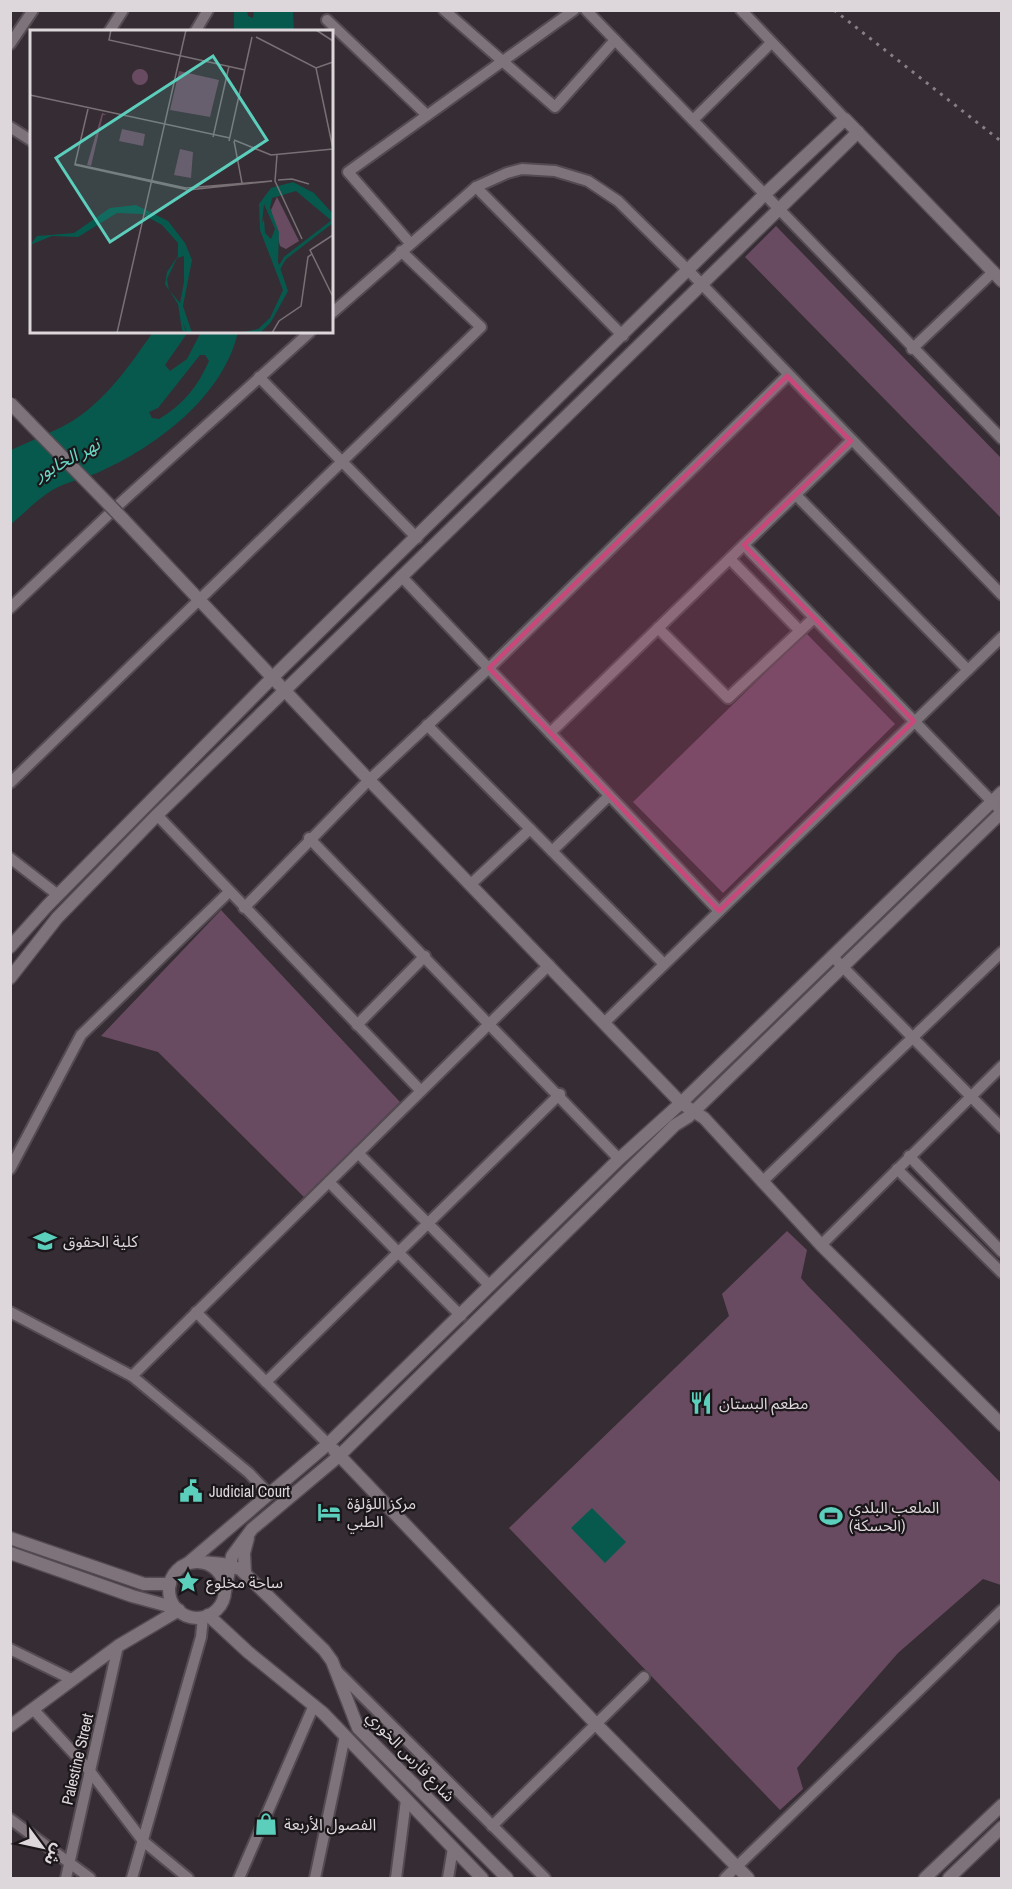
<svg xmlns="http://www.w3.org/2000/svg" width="1012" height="1889" viewBox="0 0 1012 1889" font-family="'Archivo Narrow','Noto Sans Arabic',sans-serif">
	<rect width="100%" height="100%" fill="#362c33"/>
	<g fill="#694b61">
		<path d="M776,226L1001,458V518L745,257Z"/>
		<path d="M806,633L895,724L723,893L633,802Z"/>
		<path d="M221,910L400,1102L304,1197L158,1052L101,1036Z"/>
		<path d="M787,1231L807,1250L801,1278L807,1285L1001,1483V1585L983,1579L898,1653L797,1768L803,1789L780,1810L509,1528L729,1316L722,1294Z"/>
	</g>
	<g fill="#07594e" fill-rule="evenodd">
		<path d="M234,11H247L248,16L253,18L254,11H293L294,31H234Z"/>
		<path d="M153,332H188L165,365L170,371L187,359L201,332H238C223,397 156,447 97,473C84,479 70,481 58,487C40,496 26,512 11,524V450C30,441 51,433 69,423C105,402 130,365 153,332ZM200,355H205L209,361C198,386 183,405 159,419L152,418L149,412L158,408Z"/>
		<path d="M592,1508L626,1542L605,1563L571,1528Z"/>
	</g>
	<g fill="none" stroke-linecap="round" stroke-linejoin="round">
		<g stroke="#534b51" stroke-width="14">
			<g id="minor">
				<path d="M444,10L555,107L615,40"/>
				<path d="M586,10L1002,439"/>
				<path d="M741,10L845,119"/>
				<path d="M327,20L427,115"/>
				<path d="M109,32L123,10"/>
				<path d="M195,32L208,10"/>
				<path d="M10,44L33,10"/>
				<path d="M693,120L771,43"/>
				<path d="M10,127L32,141"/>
				<path d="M476,187L623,336"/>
				<path d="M410,243L348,172L574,10"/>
				<path d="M332,313L476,187L507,173L522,169L555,171L588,181L618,201L688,270L1002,595"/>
				<path d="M912,349L993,272"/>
				<path d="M259,377L417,538"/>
				<path d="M796,495L968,670"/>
				<path d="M744,545L1002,812"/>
				<path d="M730,559L800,631"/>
				<path d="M401,576L719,911"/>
				<path d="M10,608L126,498L310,332"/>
				<path d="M658,628L728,698L814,618"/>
				<path d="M427,725L664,964"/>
				<path d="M550,733L851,441"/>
				<path d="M10,783L481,327L401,251"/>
				<path d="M157,815L421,1091"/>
				<path d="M309,838L619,1159"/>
				<path d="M552,851L609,796"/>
				<path d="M10,858L58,895"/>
				<path d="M471,884L530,829"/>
				<path d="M244,908L369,780L489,668L787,376"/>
				<path d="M832,956L1002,1128"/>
				<path d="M605,1022L1002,637"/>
				<path d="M357,1025L425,956"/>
				<path d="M358,1153L490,1286"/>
				<path d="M909,1156L1002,1252"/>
				<path d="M10,1169L81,1035L229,892"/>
				<path d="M897,1169L1002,1273"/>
				<path d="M329,1182L461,1316"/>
				<path d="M762,1182L1002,952"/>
				<path d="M821,1245L1002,1066"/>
				<path d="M10,1312L132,1376L249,1473L269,1494"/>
				<path d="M196,1312L328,1444"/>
				<path d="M132,1376L549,965"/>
				<path d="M266,1382L560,1094"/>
				<path d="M10,1649L73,1680"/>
				<path d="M337,1671L545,1878"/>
				<path d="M33,1709L89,1770L143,1841L188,1878"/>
				<path d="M10,1819L90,1878"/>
				<path d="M492,1826L644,1677"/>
				<path d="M66,1878L118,1646"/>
				<path d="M132,1878L201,1637L203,1617"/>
				<path d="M239,1878L314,1705"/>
				<path d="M315,1878L345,1736"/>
				<path d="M396,1878L406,1800"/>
				<path d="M448,1878L453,1848"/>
				<path d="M725,1878L1002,1610"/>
			</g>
		</g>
		<g stroke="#534b51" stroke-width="15">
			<g id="tertiary">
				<path d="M123,519L369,780L681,1103L704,1118L821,1245L1002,1425"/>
				<path d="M10,947L47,906L272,678L765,194L845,119L1002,281"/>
				<path d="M10,978L57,918L157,815L858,132"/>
				<path d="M334,1450L596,1724L748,1878"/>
				<path d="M10,1538L144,1584H170"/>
				<path d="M10,1553L132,1596L176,1608"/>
				<path d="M202,1562L223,1564L240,1569L324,1650L332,1661L358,1728L507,1878"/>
				<circle cx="197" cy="1590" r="28"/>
				<path d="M187,1564L328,1444L619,1159L681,1103L1002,792"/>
				<path d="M245,1573L244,1553L248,1538"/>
				<path d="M225,1591L232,1556L252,1529L339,1456L675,1125L688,1117L1002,812"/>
				<path d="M208,1615L248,1652L323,1713L482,1878"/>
				<path d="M10,1726L118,1646L179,1610"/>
				<path d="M925,1878L1002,1805"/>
				<path d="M949,1878L1002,1827"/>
			</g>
		</g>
		<use href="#minor" stroke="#7e737a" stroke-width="10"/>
		<use href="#tertiary" stroke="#7e737a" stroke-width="12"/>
		<path stroke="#877f85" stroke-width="3" stroke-dasharray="3 6" stroke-linecap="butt" d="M834,10L1002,142"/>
		<g stroke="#534b51" stroke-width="15" stroke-linecap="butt">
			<path id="tertiary-bridge" d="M10,403L123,519"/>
		</g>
		<use href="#tertiary-bridge" stroke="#7e737a" stroke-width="12"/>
	</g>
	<path fill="#c9487b" fill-opacity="0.2" stroke="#c9487b" stroke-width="4.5" stroke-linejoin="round" d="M787,376L851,441L744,545L914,721L719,911L489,668Z"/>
	<defs>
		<g id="university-bare" transform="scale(1.8)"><path d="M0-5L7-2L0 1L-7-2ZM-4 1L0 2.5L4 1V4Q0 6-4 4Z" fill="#5bcebc" stroke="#1a1619" stroke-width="2.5" paint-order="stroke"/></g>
		<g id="restaurant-bare" transform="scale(1.8)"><path d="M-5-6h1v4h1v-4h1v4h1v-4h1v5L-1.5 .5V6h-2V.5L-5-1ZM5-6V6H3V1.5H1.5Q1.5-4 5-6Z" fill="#5bcebc" stroke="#1a1619" stroke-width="2.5" paint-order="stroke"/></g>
		<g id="civic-bare" transform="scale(1.8)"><path d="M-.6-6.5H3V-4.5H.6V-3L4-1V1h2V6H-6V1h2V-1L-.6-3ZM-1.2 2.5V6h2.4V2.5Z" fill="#5bcebc" stroke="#1a1619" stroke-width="2.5" paint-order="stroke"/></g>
		<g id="hotel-bare" transform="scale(1.8)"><path d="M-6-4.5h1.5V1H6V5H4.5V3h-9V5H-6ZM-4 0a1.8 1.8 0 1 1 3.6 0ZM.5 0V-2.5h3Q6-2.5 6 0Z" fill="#5bcebc" stroke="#1a1619" stroke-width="2.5" paint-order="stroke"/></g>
		<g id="stadium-bare" transform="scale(1.8)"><path d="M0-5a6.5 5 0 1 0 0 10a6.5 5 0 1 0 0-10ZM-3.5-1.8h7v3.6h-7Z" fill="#5bcebc" stroke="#1a1619" stroke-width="2.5" paint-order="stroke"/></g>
		<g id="sight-bare" transform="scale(1.8)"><path d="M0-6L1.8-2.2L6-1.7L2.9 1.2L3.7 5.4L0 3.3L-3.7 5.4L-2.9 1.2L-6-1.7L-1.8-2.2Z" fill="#5bcebc" stroke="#1a1619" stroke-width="2.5" paint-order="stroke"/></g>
		<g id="shop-bare" transform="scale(1.8)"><path d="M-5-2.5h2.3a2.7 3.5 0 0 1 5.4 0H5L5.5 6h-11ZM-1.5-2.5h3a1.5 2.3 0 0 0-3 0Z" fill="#5bcebc" stroke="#1a1619" stroke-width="2.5" paint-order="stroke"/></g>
	</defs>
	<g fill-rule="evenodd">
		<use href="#university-bare" x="45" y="1241"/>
		<use href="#restaurant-bare" x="701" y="1403"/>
		<use href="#civic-bare" x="191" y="1491"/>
		<use href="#hotel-bare" x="329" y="1512"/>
		<use href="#stadium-bare" x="831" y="1516"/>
		<use href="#sight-bare" x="188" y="1582"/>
		<use href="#shop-bare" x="266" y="1824"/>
	</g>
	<g text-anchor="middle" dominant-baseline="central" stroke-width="4.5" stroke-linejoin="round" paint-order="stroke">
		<g font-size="16" fill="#ddd6db" stroke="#1a1619" text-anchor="start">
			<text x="63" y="1241">كلية الحقوق</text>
			<text x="719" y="1403">مطعم البستان</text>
			<text x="209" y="1491">Judicial Court</text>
			<text x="347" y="1503">مركز اللؤلؤة<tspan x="347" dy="18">الطبي</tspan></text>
			<text x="849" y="1507">الملعب البلدي<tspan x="849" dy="18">(الحسكة)</tspan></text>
			<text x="206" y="1582">ساحة مخلوع</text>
			<text x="284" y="1824">الفصول الأربعة</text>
		</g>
		<g font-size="16" fill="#ddd6db" stroke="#1a1619">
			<text transform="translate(411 1756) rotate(46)">شارع فارس الخوري</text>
			<text transform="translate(77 1759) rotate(-77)">Palestine Street</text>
		</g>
		<g font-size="18" font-style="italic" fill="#6bd5c4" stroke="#1a1619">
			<text transform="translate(67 459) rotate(-28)">نهر الخابور</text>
		</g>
	</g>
	<g transform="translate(30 30)">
		<rect width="303" height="303" fill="#362c33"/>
		<path d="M102 47a8 8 0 1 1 16 0a8 8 0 1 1-16 0ZM149,41L189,50L180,87L140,80ZM72,83L77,85H73L61,136L57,135ZM92,99L115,104L113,116L89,111ZM150,119L163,122L161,148L144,145ZM247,167L269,211L256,219L250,216L241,180Z" fill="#694b61"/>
		<path d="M263,152L284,163L303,184V192L266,161L242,168L240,178L249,202L248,232L258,261L241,292L230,303H208L228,299L240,288L253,260L230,200L229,174L241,158ZM234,174L245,199L241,209L235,203L234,189L232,193ZM106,175L138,191L155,213L162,230L153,276L162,303H157L153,292L156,303L152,300L148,274L135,254L137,242L148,226V213L132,195L112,184L87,183L48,207L22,206L0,215L7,206L44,203L80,178ZM154,226V252L150,273L139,260L137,249L147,228Z" fill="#07594e" fill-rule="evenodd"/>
		<path fill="none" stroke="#07594e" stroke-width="3" d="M248,240L255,228L303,191"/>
		<path fill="none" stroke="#797076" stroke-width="1.5" d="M81,0L79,10L215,40M286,0L303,11M226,7L286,38L303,32M286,38L303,119M0,65L200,108M183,107L199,36M204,110L241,125L303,119M199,111L222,7M204,111L212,153M247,125L245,151L272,209M45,134L156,158L242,151L158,160L45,135V134L58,79M248,150L262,149L279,154M303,205L280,220L303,267M87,303L156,0M242,303L249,291L271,276L278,227L282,224"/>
		<path fill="#5bcebc" fill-opacity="0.15" stroke="#5bcebc" stroke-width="3" d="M183,26L237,110L80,212L26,128Z"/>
		<rect width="303" height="303" fill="none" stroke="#ddd6db" stroke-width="3"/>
	</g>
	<rect width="1012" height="1889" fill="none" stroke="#ddd6db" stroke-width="24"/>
	<g transform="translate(42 1847) rotate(123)" stroke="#1a1619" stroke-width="4.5" paint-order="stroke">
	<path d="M0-4.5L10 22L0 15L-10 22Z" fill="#ddd6db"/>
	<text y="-9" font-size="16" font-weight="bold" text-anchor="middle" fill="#ddd6db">ش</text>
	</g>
</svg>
